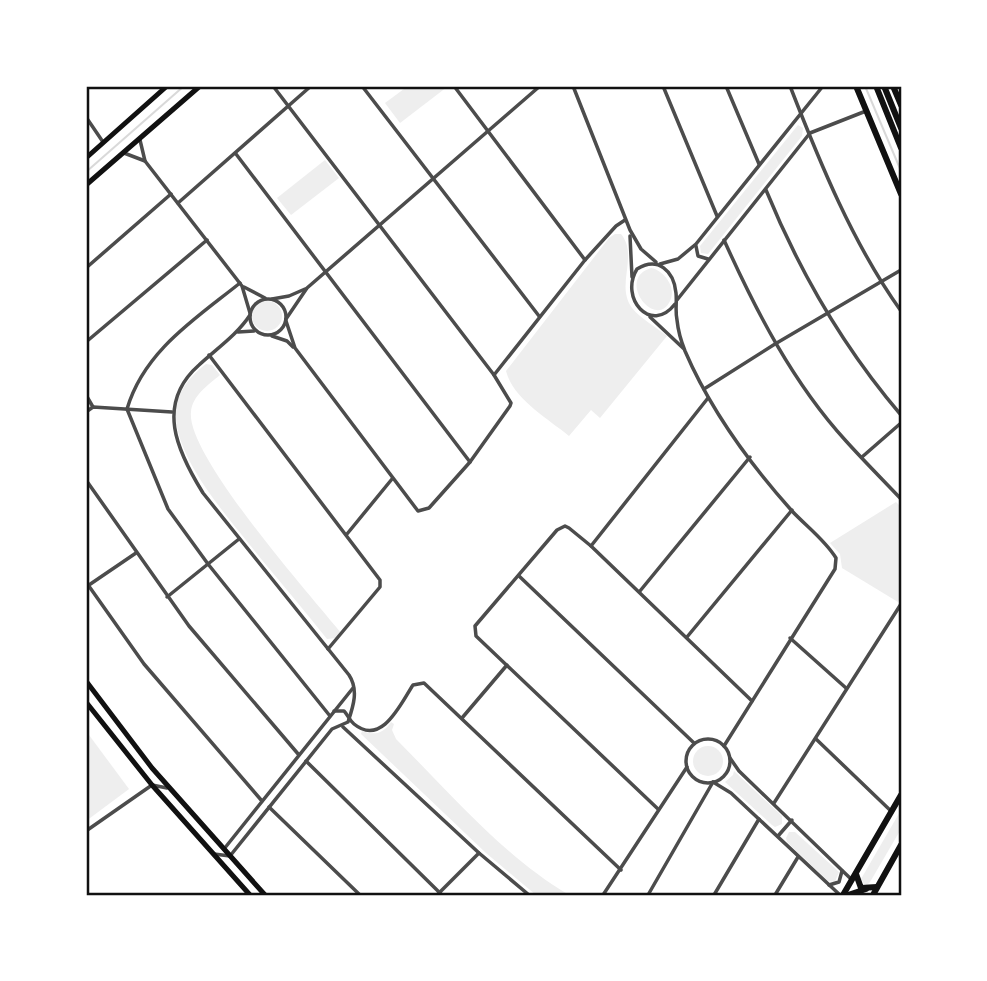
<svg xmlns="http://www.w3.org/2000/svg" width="987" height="981" viewBox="0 0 987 981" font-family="Raleway,sans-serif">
	<rect width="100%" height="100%" fill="#fff"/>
	<g fill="#eee">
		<path d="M408,86H446L447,87L400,123L385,103Z"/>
		<path d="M798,125L803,128L802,136L708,254L701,253L700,246Z"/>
		<path d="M325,160L339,178L291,215L277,198Z"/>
		<path d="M615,234H621C639,256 615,285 632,308C641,319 656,327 667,336L600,418L591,410L569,436C547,418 513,399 506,371L609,238Z"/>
		<path d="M651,268C664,270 677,288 670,301C656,331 615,279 651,268Z"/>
		<circle cx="267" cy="316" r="15"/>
		<path d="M206,364L212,365L220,375C208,385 192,396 191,412C186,455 310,595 341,633L336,638L327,639C306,613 284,586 262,560C234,524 174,460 176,413C176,393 190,376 206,364Z"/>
		<path d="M896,502L901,507V597L898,602L842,568L840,554L830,543Z"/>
		<path d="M391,722L394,724L392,730L396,739C450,793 503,856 569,895H536L486,853L361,734L362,731C375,736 384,733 391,722Z"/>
		<path d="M86,731L129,789L86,821Z"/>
		<circle cx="708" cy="761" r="15"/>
		<path d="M734,771L782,816V824L775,827L772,825L725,782L733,775Z"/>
		<path d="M901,810V829L870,882L867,885L864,884L861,879Z"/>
		<path d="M789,832H795L839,872L835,882L828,881L787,842L786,838Z"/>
	</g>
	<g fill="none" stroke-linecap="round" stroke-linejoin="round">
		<g stroke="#d9d9d9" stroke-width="2">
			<path d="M865,86L901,171"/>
			<path d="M86,172L184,86"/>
		</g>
		<g stroke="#4c4c4c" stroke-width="3.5">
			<path d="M273,86L494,375L511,403L510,406L470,462L429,508L418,511L295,348L286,321"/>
			<path d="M362,86L539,316"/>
			<path d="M454,86L585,260"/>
			<path d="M573,86L630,230L641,249L656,262"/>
			<path d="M663,86L717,216"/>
			<path d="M726,86L759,164"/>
			<path d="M790,86C820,163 853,244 901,311"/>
			<path d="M86,117L103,142"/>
			<path d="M140,140L145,161L242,286L250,313"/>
			<path d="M124,153L145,161"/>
			<path d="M236,154L470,462"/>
			<path d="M766,190C800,273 843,347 901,415"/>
			<path d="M178,203L311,86"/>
			<path d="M630,236L632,277"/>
			<path d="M724,240C756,311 793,383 846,441C864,461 883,480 901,499"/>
			<path d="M696,246L698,256L708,259"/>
			<path d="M660,264L678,259L696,244L823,86"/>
			<path d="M86,268L171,194"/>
			<path d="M240,283C195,319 144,351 127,409L168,509L208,564L330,716"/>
			<path d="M244,287L265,298"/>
			<circle cx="268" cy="317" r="18"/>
			<path d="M272,299L289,296L305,289"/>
			<path d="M677,300L810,133L866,111"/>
			<path d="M675,304C651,335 619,298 637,269C658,256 674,271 676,293C677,302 675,311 677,320C678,330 681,341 685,351C710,409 750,464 792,511C806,526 825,540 836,558L835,569L724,746"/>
			<path d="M650,317L683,348"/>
			<path d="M286,319L307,288L540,86"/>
			<path d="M238,332L254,331"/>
			<path d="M272,336L287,341L293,347"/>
			<path d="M86,342L207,240"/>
			<path d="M209,355L380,580V587L328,649"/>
			<path d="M494,375L585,260L616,226L625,220"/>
			<path d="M704,389L775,344L901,270"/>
			<path d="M86,395L93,407"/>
			<path d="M86,412L93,407L172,412"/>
			<path d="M862,457L901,423"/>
			<path d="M86,480L189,626L299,755"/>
			<path d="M347,534L392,479"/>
			<path d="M591,546L708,398"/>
			<path d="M519,576L694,743"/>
			<path d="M86,582L144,664L262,801"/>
			<path d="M86,587L136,553"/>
			<path d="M640,591L750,457"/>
			<path d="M167,597L239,539"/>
			<path d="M687,637L792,510"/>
			<path d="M790,638L846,688"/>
			<path d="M334,711H344C348,715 349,720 354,724C382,747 401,703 413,685L424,683L621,870"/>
			<path d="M462,718L507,665"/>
			<path d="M343,727L479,853L529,895"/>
			<path d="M816,739L892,812"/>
			<circle cx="708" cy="761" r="22"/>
			<path d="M730,758L739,771L851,879"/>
			<path d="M306,761L442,895"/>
			<path d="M713,782L731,793L840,895"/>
			<path d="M774,803L901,604"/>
			<path d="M269,807L360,895"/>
			<path d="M658,809L476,636L475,626L557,530L565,526L569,528L591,546L752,701"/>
			<path d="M86,831L152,785L167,788"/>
			<path d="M778,836L792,820"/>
			<path d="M224,849L353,688"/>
			<path d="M214,854L230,856L332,729L348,722C353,707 359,690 349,675L203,493C177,451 155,404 199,365C216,349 237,335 250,315"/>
			<path d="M829,885L839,882L842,871"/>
			<path d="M437,895L479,853"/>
			<path d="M603,895L687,767"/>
			<path d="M648,895L713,782"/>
			<path d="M714,895L759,819"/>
			<path d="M775,895L798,857"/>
		</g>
		<g stroke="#111" stroke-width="5">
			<path d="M86,158L167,86"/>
			<path d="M86,185L200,86"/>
			<path d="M86,681L152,768L265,895"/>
			<path d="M86,702L152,785L250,895"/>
		</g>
		<g stroke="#111" stroke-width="6">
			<path d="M856,86L901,194"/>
			<path d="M876,86L901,148"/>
			<path d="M884,86L901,128"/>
			<path d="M893,86L901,105"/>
			<path d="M856,874L861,888L877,887"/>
			<path d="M843,895L901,795"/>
			<path d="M848,895L866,889"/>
			<path d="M873,895L901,845"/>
		</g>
	</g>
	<rect width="987" height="981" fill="none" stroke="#ffffff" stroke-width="175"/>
	<rect x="88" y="88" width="812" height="806" fill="none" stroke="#111" stroke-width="2.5"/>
</svg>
